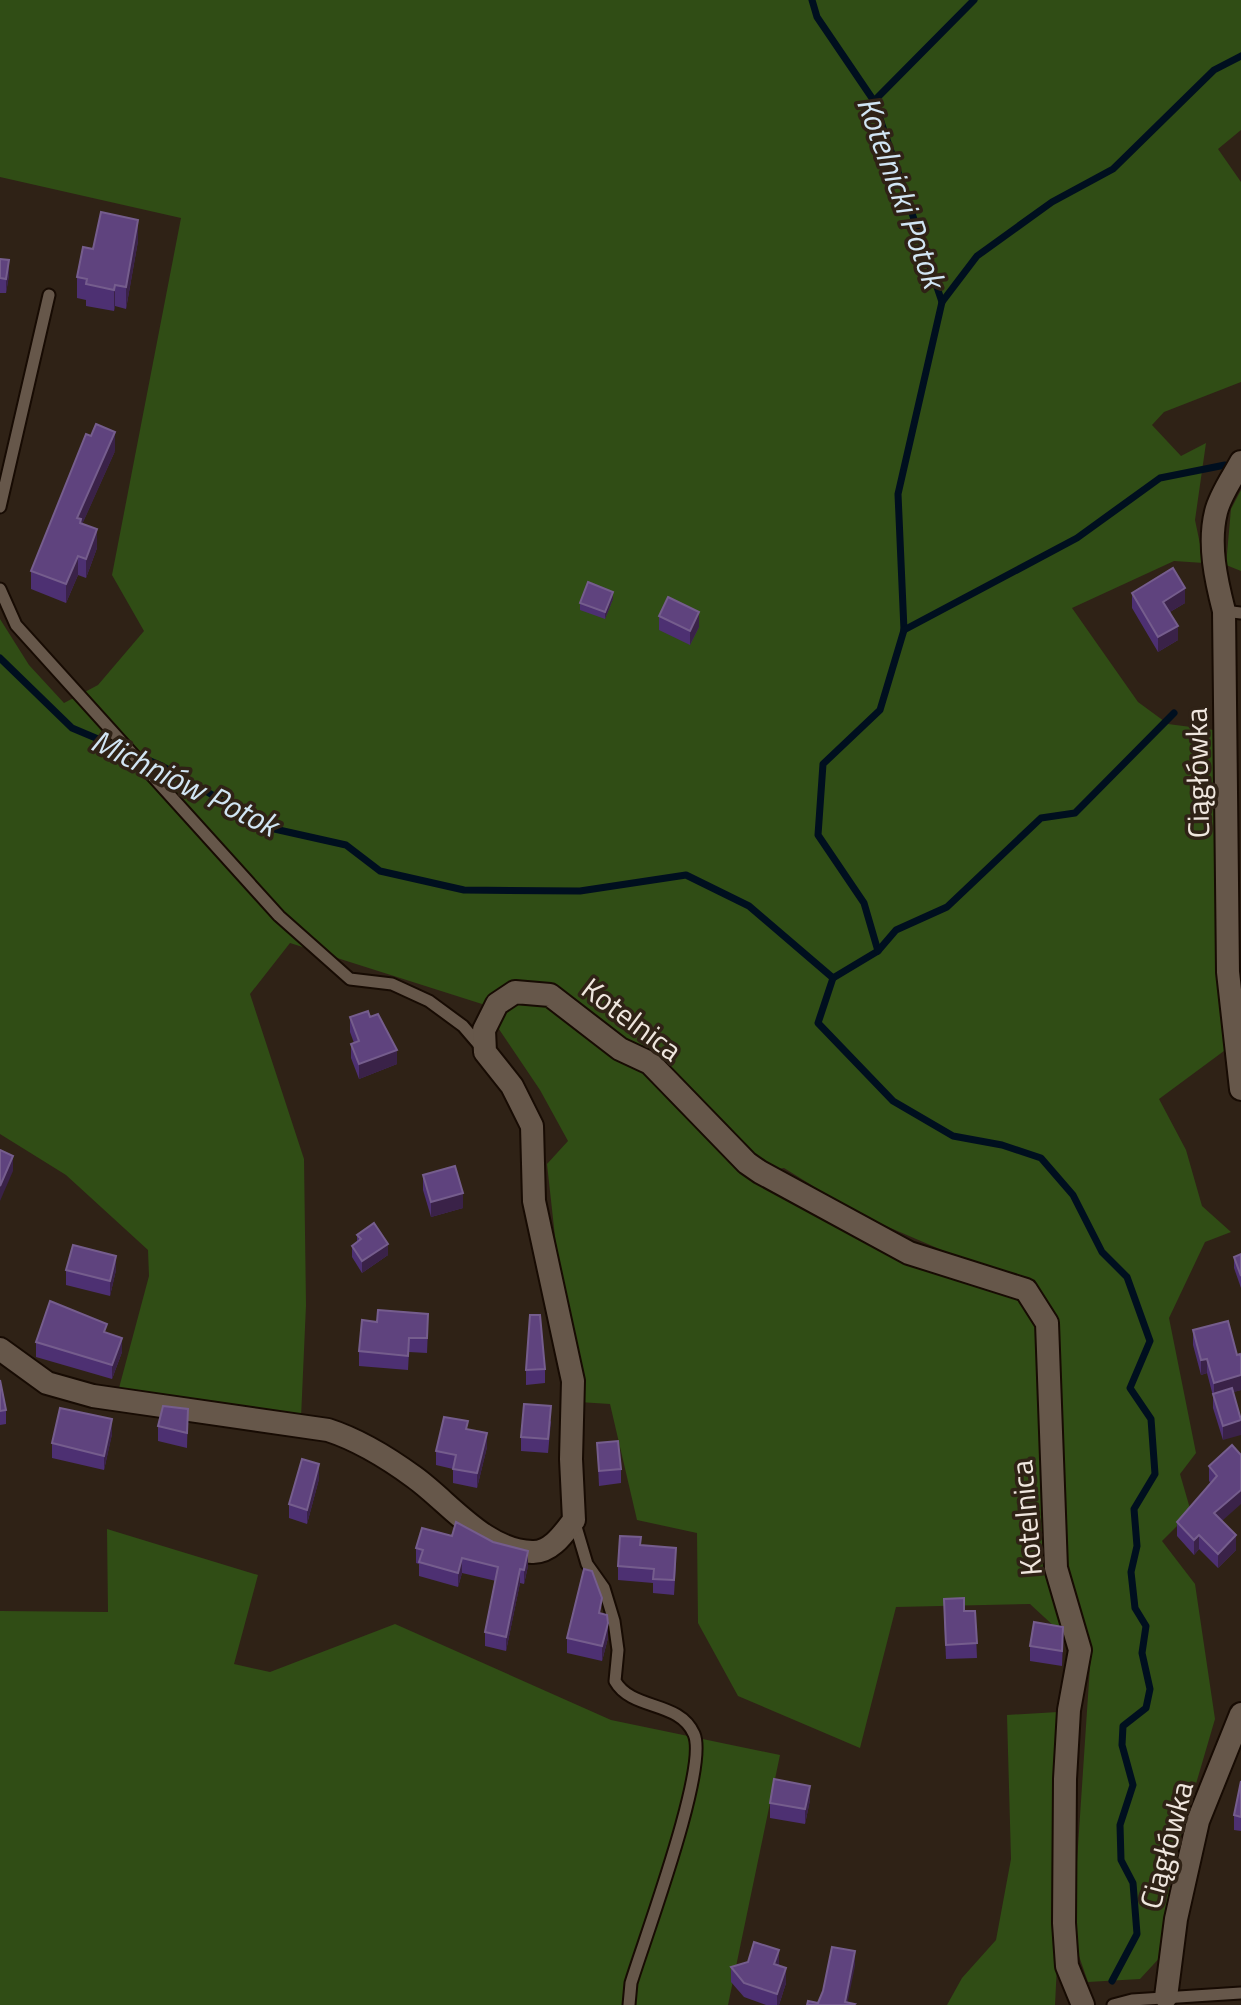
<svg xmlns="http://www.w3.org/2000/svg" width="1241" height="2005" viewBox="0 0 1241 2005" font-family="'Titillium Web',sans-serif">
	<rect width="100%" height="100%" fill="#2f2216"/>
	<g fill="#304d15">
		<path d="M0,0H1241V130L1218,149L1241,182V382L1164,412L1152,425L1181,456L1206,443L1195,520L1204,563L1174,561L1072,608L1138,702L1168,724L1214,730L1228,1048L1159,1099L1186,1150L1202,1206L1231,1232L1205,1242L1169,1318L1196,1453L1180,1474L1191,1512L1162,1541L1195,1584L1215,1719L1174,1859L1165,1952L1140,1979L1088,1982L1072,1936L1091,1651L1067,1571L1047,1299L1027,1279L951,1254L858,1214L784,1168L761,1172L1014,1295L1040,1334L1070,1641L1030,1604L896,1607L860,1748L738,1696L698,1623L697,1533L637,1520L610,1404L579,1402L559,1273L547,1164L568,1141L540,1090L482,1004L290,943L250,994L304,1159L306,1305L301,1418L119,1388L149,1276L148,1250L66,1175L0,1134V619L29,665L64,703L98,685L144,631L112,575L181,218L0,177Z"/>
		<path d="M1241,490V571L1226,565L1231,509Z"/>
		<path d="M107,1529L258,1575L234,1664L270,1672L395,1624L611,1720L780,1755L728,2005H0V1611L108,1612Z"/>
		<path d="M1058,1712L1061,1886L1055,2005H947L962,1978L996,1940L1011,1859L1007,1715Z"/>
	</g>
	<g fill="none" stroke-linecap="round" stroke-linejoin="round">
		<g stroke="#000f1f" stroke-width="7">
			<path d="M812,0L817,17L874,101L942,302L898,494L904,630L880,710L823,764L818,835L864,903L878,951L833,978L818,1023L893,1101L953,1136L1002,1145L1041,1158L1073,1195L1102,1252L1127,1277L1150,1341L1130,1388L1151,1419L1155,1474L1134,1509L1137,1546L1131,1572L1135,1608L1146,1626L1142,1653L1150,1689L1146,1708L1123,1726L1122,1745L1133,1785L1120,1825L1121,1860L1133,1883L1137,1934L1112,1981"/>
			<path d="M874,101L974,0"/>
			<path d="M942,302L977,256L1052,202L1113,169L1214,70L1241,56"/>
			<path d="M904,630L1077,538L1160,478L1225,465"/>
			<path d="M0,658L72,728L162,766L270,828L346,845L380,871L464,890L580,891L686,875L749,906L833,978"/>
			<path d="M878,951L896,930L947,907L1041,818L1075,813L1174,713"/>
		</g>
		<g stroke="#170b03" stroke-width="15">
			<g id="service">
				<path d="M0,507L49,295"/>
				<path d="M0,589L16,625L279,916L350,979L392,984L429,1001L463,1026L481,1047"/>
				<path d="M1224,611L1241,613"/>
				<path d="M574,1520L587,1564L604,1588L614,1621L618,1650L615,1681C632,1711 679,1700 694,1734C709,1767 644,1940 631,1983L629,2005"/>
				<path d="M1113,2005L1132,2000L1241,1993"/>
			</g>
		</g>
		<g stroke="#170b03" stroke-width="26">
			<g id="minor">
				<path d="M1241,462C1233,477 1220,495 1216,512C1208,544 1216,580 1224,611L1228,972L1241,1089"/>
				<path d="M0,1349L47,1383L93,1396L328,1430C359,1440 388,1458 414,1477C449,1502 485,1551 532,1552C551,1553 564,1533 574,1520L571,1459L573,1381L534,1201L532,1126L512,1086L485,1052L484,1030L497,1004L515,992L550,995L620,1049L650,1063L747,1163L760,1172L909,1253L1026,1290L1047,1323L1056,1568L1080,1650L1069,1710L1065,1779L1064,1923L1067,1966L1083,2005"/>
				<path d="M1166,1997L1176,1919L1198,1821L1241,1714"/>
			</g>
		</g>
		<use href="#service" stroke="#66574a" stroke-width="11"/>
		<use href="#minor" stroke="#66574a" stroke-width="22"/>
	</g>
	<g fill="#4d3072">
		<path d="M138,241L126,309L115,306L114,311L86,306V300L77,298V277L93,249Z"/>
		<path d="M0,259L9,275L6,293H0Z"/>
		<path d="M115,451L82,524L97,548L86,578L78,575L66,603L31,589V571Z"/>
		<path d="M1132,593L1185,603L1170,612L1178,640L1158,652L1132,608Z"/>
		<path d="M613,599L605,619L580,610V603Z"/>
		<path d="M659,616L699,627L690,645L659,630Z"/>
		<path d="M350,1017H370L397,1064L359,1079L351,1058V1044L354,1043L350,1032Z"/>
		<path d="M423,1175L463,1208L431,1217L423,1190Z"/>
		<path d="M357,1235L388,1255L362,1273L352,1257V1246L357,1242Z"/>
		<path d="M1241,1254V1288L1234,1268V1257Z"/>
		<path d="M66,1270H116L110,1296L66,1285Z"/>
		<path d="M428,1329L427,1353L409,1352L408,1370L359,1366V1351Z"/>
		<path d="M1193,1330L1241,1390L1233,1392L1223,1440L1213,1408V1396L1207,1373L1201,1375L1193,1345Z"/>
		<path d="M107,1333L122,1352L112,1379L36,1357V1342Z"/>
		<path d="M545,1369V1383L526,1385V1370Z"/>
		<path d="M0,1380L6,1410V1424L0,1425Z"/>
		<path d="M188,1409L187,1448L158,1441V1426Z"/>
		<path d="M551,1421L548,1453L521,1451V1437Z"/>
		<path d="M468,1429L487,1447L477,1488L453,1483V1469L436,1465V1451Z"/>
		<path d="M112,1434L104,1470L52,1458V1443Z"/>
		<path d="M597,1443L621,1469V1483L599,1486Z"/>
		<path d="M1232,1445L1222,1521L1236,1550L1218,1568L1199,1549L1194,1555L1177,1536V1522L1211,1483L1209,1481V1466Z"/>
		<path d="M319,1479L307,1524L289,1518V1504Z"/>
		<path d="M641,1545L676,1562L674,1595L653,1593V1583L618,1580V1566Z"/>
		<path d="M416,1548L528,1566L524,1584L520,1583L506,1651L485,1646V1632L496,1581L462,1573L458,1587L419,1576V1564L416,1563Z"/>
		<path d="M975,1611L977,1658L946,1659L944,1614Z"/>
		<path d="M602,1614L608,1638L602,1661L567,1653V1638Z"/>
		<path d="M1063,1641L1062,1666L1030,1661V1646Z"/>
		<path d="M1241,1781V1831L1234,1830V1815Z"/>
		<path d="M810,1800L805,1824L770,1818V1803Z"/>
		<path d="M778,1965L786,1983L779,2005H766L744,1997L731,1982V1967Z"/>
	</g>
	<g fill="#3a2248">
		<path d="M138,220V241L126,309V287Z"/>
		<path d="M9,260V275L6,293V279Z"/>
		<path d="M115,285V306L114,311V290Z"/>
		<path d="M115,432V451L81,527L77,518Z"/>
		<path d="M97,529V548L86,578V559Z"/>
		<path d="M78,556V575L66,603V584Z"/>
		<path d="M1185,588V603L1163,616V602Z"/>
		<path d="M613,592V599L605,619V612Z"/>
		<path d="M699,612V627L690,645V631Z"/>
		<path d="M1178,626V640L1158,652V637Z"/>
		<path d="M397,1050V1064L359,1079V1064Z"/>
		<path d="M13,1156V1171L0,1201V1186Z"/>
		<path d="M463,1193V1208L431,1217V1202Z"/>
		<path d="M388,1244V1255L362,1273V1261Z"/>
		<path d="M116,1256V1270L110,1296V1281Z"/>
		<path d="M122,1338V1352L112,1379V1365Z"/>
		<path d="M1207,1359V1373L1201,1375V1360Z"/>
		<path d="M1241,1375V1390L1214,1398V1383Z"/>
		<path d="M112,1419V1434L104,1470V1456Z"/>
		<path d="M1241,1420V1435L1223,1440V1426Z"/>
		<path d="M487,1433V1447L477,1488V1473Z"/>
		<path d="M319,1464V1479L307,1524V1510Z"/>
		<path d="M1241,1490V1504L1214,1528V1513Z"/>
		<path d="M1199,1535V1549L1194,1555V1540Z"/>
		<path d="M1236,1535V1550L1218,1568V1554Z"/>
		<path d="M528,1551V1566L524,1584V1570Z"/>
		<path d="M462,1558V1573L458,1587V1573Z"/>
		<path d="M520,1569V1583L506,1651V1637Z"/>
		<path d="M608,1623V1638L602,1661V1646Z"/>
		<path d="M810,1786V1800L805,1824V1809Z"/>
		<path d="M779,1950V1965L774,1978V1964Z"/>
		<path d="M855,1951V1966L847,2005L845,2002Z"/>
		<path d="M786,1968V1983L779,2005H777V1994Z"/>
	</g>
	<g fill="#5f437e" stroke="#755d8d" stroke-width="2">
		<path d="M101,212L138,220L126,287L115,285L114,290L86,284L87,279L77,277L83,247L93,249Z"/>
		<path d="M0,259L9,260L6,279L0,278Z"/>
		<path d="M96,424L115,432L77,518L81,519L80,523L97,529L86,559L78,556L66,584L31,571L86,434L91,436Z"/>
		<path d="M1173,568L1185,588L1163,602L1178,626L1158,637L1132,593Z"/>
		<path d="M588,582L613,592L605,612L580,603Z"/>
		<path d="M668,597L699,612L690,631L659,616Z"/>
		<path d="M368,1011L370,1017L378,1014L397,1050L359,1064L351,1044L359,1041L350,1017Z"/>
		<path d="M0,1150L13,1156L0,1186Z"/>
		<path d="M455,1166L463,1193L431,1202L423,1175Z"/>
		<path d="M374,1223L388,1244L362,1261L352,1246L361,1239L357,1235Z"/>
		<path d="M73,1245L116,1256L110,1281L66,1270Z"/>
		<path d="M1241,1254V1276L1234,1257Z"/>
		<path d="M50,1301L107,1324L104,1332L122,1338L112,1365L36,1342Z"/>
		<path d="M378,1310L428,1314L427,1338H409L408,1356L359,1351L362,1320L377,1322Z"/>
		<path d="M530,1315H540L545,1369L526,1370Z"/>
		<path d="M1228,1321L1237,1355L1240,1354L1241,1357V1375L1214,1383L1207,1359L1201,1360L1193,1330Z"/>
		<path d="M0,1380L6,1410L0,1411Z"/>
		<path d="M1232,1388L1241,1420L1223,1426L1213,1394Z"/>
		<path d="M524,1404L551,1406L548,1439L521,1437Z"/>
		<path d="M163,1406L188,1409L187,1433L158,1426Z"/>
		<path d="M60,1408L112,1419L104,1456L52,1443Z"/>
		<path d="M444,1417L468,1421L466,1429L487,1433L477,1473L453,1469L456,1455L436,1451Z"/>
		<path d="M618,1441L621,1469L599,1471L597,1443Z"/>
		<path d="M1232,1445L1241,1455V1490L1214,1513L1236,1535L1218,1554L1199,1535L1194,1540L1177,1522L1217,1476L1209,1466Z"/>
		<path d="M302,1459L319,1464L307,1510L289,1504Z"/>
		<path d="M456,1522L493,1542L528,1551L524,1570L520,1569L506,1637L485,1632L498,1567L462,1558L458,1573L419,1562L423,1550L416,1548L422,1528L452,1536Z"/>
		<path d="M620,1536L641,1537L640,1545L676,1548L674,1580L653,1579L654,1569L618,1566Z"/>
		<path d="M584,1569L592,1571L602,1598L599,1613L607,1615L608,1623L602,1646L567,1638Z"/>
		<path d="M964,1598V1611H975L977,1643L946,1645L944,1599Z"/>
		<path d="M1034,1622L1063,1627L1062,1651L1030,1646Z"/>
		<path d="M774,1779L810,1786L805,1809L770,1803Z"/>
		<path d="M1241,1781V1817L1234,1815Z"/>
		<path d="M754,1942L779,1950L774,1964L786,1968L777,1994L744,1983L731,1967L748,1962Z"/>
		<path d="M832,1947L855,1951L845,2002L855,2004L854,2005H807L808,2001L818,2003L823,1991Z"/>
	</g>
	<g text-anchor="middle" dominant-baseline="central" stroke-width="7" stroke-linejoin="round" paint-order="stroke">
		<g font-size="30" fill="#efe6de" stroke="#2f2216">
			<text transform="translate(1197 773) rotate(-91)">Ciągłówka</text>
			<text transform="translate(632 1019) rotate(37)">Kotelnica</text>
			<text transform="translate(1026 1518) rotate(-95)">Kotelnica</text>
			<text transform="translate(1166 1845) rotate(-75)">Ciągłówka</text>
		</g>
		<g font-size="32" font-style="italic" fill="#d1e5f4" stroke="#2f2216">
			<text transform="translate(902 192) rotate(70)">Kotelnicki Potok</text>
			<text transform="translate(185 782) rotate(26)">Michniów Potok</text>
		</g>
	</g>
</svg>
